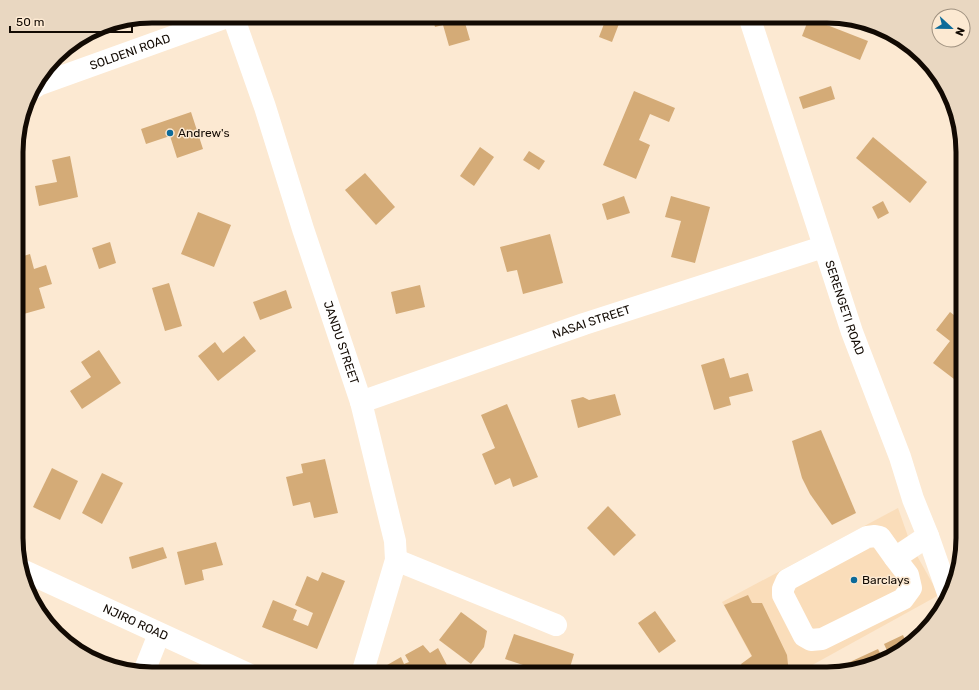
<svg xmlns="http://www.w3.org/2000/svg" width="979" height="690" viewBox="0 0 979 690" font-family="Rubik,sans-serif">
	<rect width="100%" height="100%" fill="#fce9d2"/>
	<path fill="#faddba" d="M898,508L911,545L939,595L796,674H761L722,602Z"/>
	<g fill="#d4ab77">
		<path d="M432,16H463L470,40L449,46L443,25L435,27Z"/>
		<path d="M607,16H622L612,42L599,37Z"/>
		<path d="M809,18L868,41L860,60L802,36Z"/>
		<path d="M121,22L123,28L82,42L81,38L100,26Z"/>
		<path d="M831,86L835,99L803,109L799,97Z"/>
		<path d="M634,91L675,108L669,122L650,114L639,140L650,145L636,179L603,165Z"/>
		<path d="M191,112L203,149L177,158L170,136L146,144L141,129Z"/>
		<path d="M873,137L927,182L910,203L856,158Z"/>
		<path d="M480,147L494,157L474,186L460,176Z"/>
		<path d="M529,151L545,161L539,170L523,160Z"/>
		<path d="M70,156L78,197L39,206L35,186L57,182L52,160Z"/>
		<path d="M365,173L395,207L376,225L345,190Z"/>
		<path d="M624,196L630,213L607,220L602,204Z"/>
		<path d="M671,196L710,207L695,263L671,257L681,221L665,217Z"/>
		<path d="M883,201L889,213L878,219L872,207Z"/>
		<path d="M198,212L231,225L214,267L181,254Z"/>
		<path d="M550,234L563,283L523,294L517,270L507,272L500,247Z"/>
		<path d="M110,242L116,263L99,269L92,248Z"/>
		<path d="M30,254L34,269L46,265L52,284L39,288L45,308L20,315L17,305V281L21,280L17,267V258Z"/>
		<path d="M169,283L182,326L165,331L152,288Z"/>
		<path d="M420,285L425,307L396,314L391,292Z"/>
		<path d="M286,290L292,308L260,320L253,302Z"/>
		<path d="M950,312L963,322V367L954,379L933,363L950,341L936,330Z"/>
		<path d="M244,336L256,351L218,381L198,356L215,342L223,353Z"/>
		<path d="M99,350L121,383L82,409L70,391L91,377L81,362Z"/>
		<path d="M724,358L730,378L748,373L753,391L729,397L731,405L714,410L701,365Z"/>
		<path d="M615,394L621,415L578,428L571,400L583,397L589,400Z"/>
		<path d="M507,404L538,477L513,487L510,478L495,485L482,454L495,448L481,415Z"/>
		<path d="M821,430L856,513L832,525L810,494L802,478L792,441Z"/>
		<path d="M325,459L338,513L314,518L310,502L293,506L286,477L303,473L301,464Z"/>
		<path d="M52,468L78,481L60,520L33,507Z"/>
		<path d="M102,473L123,483L102,524L82,513Z"/>
		<path d="M608,506L636,535L614,556L587,528Z"/>
		<path d="M216,542L223,565L202,570L204,580L185,585L177,552Z"/>
		<path d="M163,547L167,558L132,569L129,557Z"/>
		<path d="M322,572L345,581L317,649L262,627L273,600L297,610L293,620L308,626L313,613L295,605L307,576L318,581Z"/>
		<path d="M748,595L752,603H762L787,655L789,674H746L741,664L752,656L724,605Z"/>
		<path d="M655,611L676,641L659,653L638,623Z"/>
		<path d="M461,612L487,631L484,647L471,664L439,640Z"/>
		<path d="M514,634L574,654L568,674H550L505,659Z"/>
		<path d="M903,635L907,644L890,657L884,644Z"/>
		<path d="M423,645L430,653L438,648L450,671L444,674H385L382,668L401,657L404,664L409,662L405,655Z"/>
		<path d="M878,649L884,661L827,674L826,673Z"/>
	</g>
	<g fill="none" stroke-linecap="round" stroke-linejoin="round">
		<g stroke="#fff" stroke-width="22">
			<path id="s1" d="M233,16L265,107L303,229L361,402L395,541L396,560L362,674"/>
			<path id="s2" d="M749,16L852,332L900,457L913,499L928,536L949,596"/>
			<path id="s3" d="M32,89L38,85L230,16"/>
			<path id="s4" d="M361,402L584,324L823,247"/>
			<path d="M875,536L880,537L895,558L908,575L911,588L903,599L822,639L811,640L804,636L783,595V589L787,580L867,537Z"/>
			<path d="M895,558L928,536"/>
			<path d="M396,560L556,625"/>
			<path id="s5" d="M22,570L248,674"/>
			<path d="M143,674L159,634"/>
		</g>
	</g>
	<g fill="#0c6a99" stroke="#fce9d2" stroke-width="1.5">
		<circle cx="170" cy="133" r="4"/>
		<circle cx="854" cy="580" r="4"/>
	</g>
	<g text-anchor="middle" dominant-baseline="central" stroke-width="3" stroke-linejoin="round" paint-order="stroke">
		<g font-size="12" fill="#120a03" stroke="#fce9d2">
			<text stroke="none"><textPath href="#s3" startOffset="105">SOLDENI ROAD</textPath></text>
			<text stroke="none"><textPath href="#s2" startOffset="307">SERENGETI ROAD</textPath></text>
			<text stroke="none"><textPath href="#s4" startOffset="244">NASAI STREET</textPath></text>
			<text stroke="none"><textPath href="#s1" startOffset="344">JANDU STREET</textPath></text>
			<text stroke="none"><textPath href="#s5" startOffset="125">NJIRO ROAD</textPath></text>
		</g>
		<g font-size="12" fill="#120a03" stroke="#fce9d2" text-anchor="start">
			<text x="178" y="133">Andrew's</text>
			<text x="862" y="580">Barclays</text>
		</g>
	</g>
	<path d="M0 0H979V690H0ZM152 23H827A129 129 0 0 1 956 152V538A129 129 0 0 1 827 667H152A129 129 0 0 1 23 538V152A129 129 0 0 1 152 23Z" fill="#e9d7c1" fill-rule="evenodd"/>
	<path fill="none" stroke="#120a03" stroke-width="5" d="M152 23H827A129 129 0 0 1 956 152V538A129 129 0 0 1 827 667H152A129 129 0 0 1 23 538V152A129 129 0 0 1 152 23Z"/>
	<g transform="translate(951 28) rotate(112)"><circle r="19" fill="#fce9d2" stroke="#9e907f"/>
	<path d="M0-3L7 15L0 10L-7 15Z" fill="#0c6a99"/>
	<text y="-6" font-size="11" font-weight="bold" text-anchor="middle" fill="#120a03">N</text>
	</g>
	<path d="M10 26v6h122v-6" fill="none" stroke="#120a03" stroke-width="2"/>
	<text x="16" y="26" font-size="12" fill="#120a03" stroke="#fce9d2" stroke-width="3" paint-order="stroke">50 m</text>
</svg>
